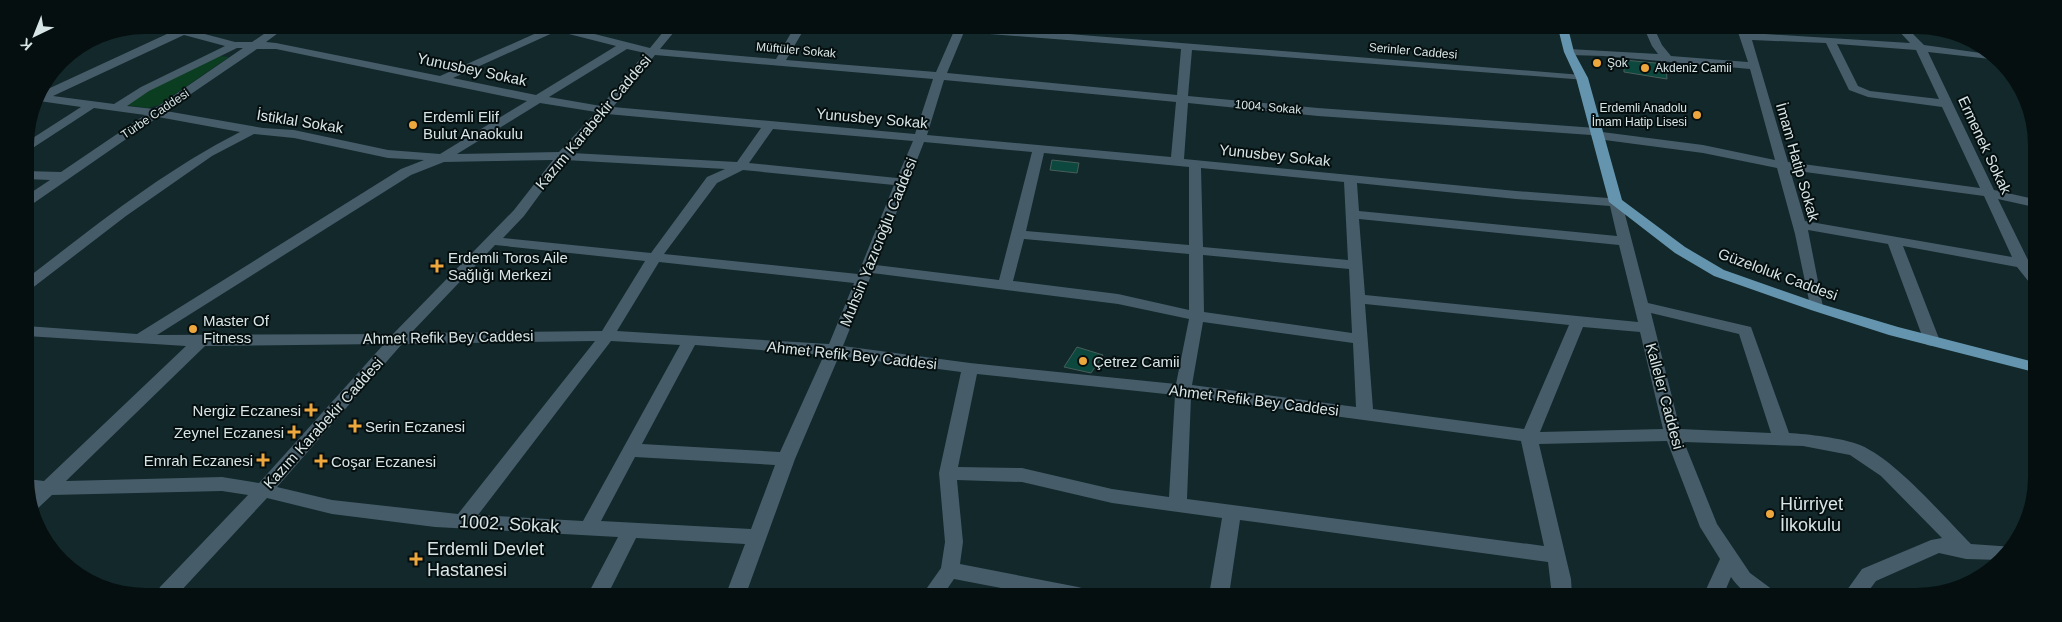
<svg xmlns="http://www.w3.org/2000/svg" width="2062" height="622" viewBox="0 0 2062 622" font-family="Arial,sans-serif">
	<rect width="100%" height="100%" fill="#12282b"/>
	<path fill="#0b3d20" d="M217,56L229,57L159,105L148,108L125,105L154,88Z"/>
	<g fill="#0d483f" stroke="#475e59">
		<path d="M1624,60L1666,64L1667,79L1624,72Z"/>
		<path d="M1052,160L1079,163L1077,173L1050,170Z"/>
		<path d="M1077,347L1103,355L1091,373L1064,367Z"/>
	</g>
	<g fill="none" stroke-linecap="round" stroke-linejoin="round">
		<path fill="#465c69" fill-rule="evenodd" d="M142,25L182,28L235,42H252L277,25H289L266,42L276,43L440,76L543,30L529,28L528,26H563L650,48L668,26H679L660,49L776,59L795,26H806L786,60L936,72L954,31L940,29L939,27H982L1582,75L1588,78L1586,80L1192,50L1188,96L1318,108L1596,128L1602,132L1703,145L1775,160L1750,69L1603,56L1569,55L1564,52L1569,49L1658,54L1652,46L1644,28H1654L1662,45L1671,56L1748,62L1737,29H1747L1750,33L1910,43L1897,29H1908L1924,45L1988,54L1999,60L1928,52L1994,190L2034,199V207L1998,199L2029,262L2034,269V283L2029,282L2017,267L1903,246L1940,341L1937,345L1932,346L1927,345L1924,341L1888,244L1808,230L1823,307L1821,310H1811L1795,234L1777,168L1703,153L1597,139L1591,135L1318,116L1188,103L1184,159L1516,191L1621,199L1648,303L1751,327L1789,433C1807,434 1843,438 1860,445C1896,460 1942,515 1971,544L2014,547L2001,560L1966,559L1939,553L1876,581L1864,597H1842L1862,569L1931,540L1942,538L1881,476L1850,455L1803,446L1684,442L1717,524L1750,573L1773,590L1776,596C1755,598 1743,595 1731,577L1723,596H1703L1720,559L1700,527L1667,441L1539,444L1571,579L1572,596H1552L1548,562L1240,520L1229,595H1209L1222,518L1112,503L1022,482L957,480L963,542L960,564L1078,587L1085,589L1088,595H1037L954,579L943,595H922L941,568L945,542L939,473L961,372L839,356L795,459L746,594H726L745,544L636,538L608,594H588L618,537L435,527L332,514L267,498L179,593H157L160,587L248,495L222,491L52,495L36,510L33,511L27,497L31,493H27V479L44,481L186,346L26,336V326L137,334L401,169L424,160L388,158L294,138L254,134L212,156L126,216L31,289L26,291V279C95,226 163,171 240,132L158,117L31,205L26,206V196L50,180L25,179V171L61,172L145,115L94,108L25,153V143L81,107L39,101L34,100L37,94L169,33L131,31L126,29ZM557,31L616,46L536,95L453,78ZM964,32L1181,49L1177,95L947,73ZM184,35L225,46L141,87L114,104L53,96ZM1752,40L1826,43L1849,90L1868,97L1942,107L1980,188L1788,162ZM1837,44L1916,50L1939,99L1870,91L1858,86ZM237,48H243L154,109L127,106L149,91ZM257,49H276L527,101L440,154L388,150L294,130L263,128L166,111ZM627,49L645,53L601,106L549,97ZM655,55L933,79L915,134L613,107ZM944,80L1176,102L1171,157L927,135ZM540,103L596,112L559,152L457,154ZM607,114L761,128L737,162L572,153ZM773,129L913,141L897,178L749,163ZM924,142L1032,152L999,280L876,265ZM1044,153L1189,167V245L1026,231ZM553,160L514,210L393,334L157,335L411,175L444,162ZM565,160L725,169L707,177L651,253L503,238L524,216ZM1201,168L1344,182L1348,260L1203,247ZM743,170L894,185L858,274L664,254L717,183ZM1790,170L1984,196L2012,257L1805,221ZM1357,183L1516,199L1610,206L1617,236L1359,211ZM1359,219L1619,245L1638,322L1365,295ZM1024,239L1189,254V310L1118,294L1013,281ZM495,245L645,261L602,331L411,333ZM1203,255L1349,269L1352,333L1204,312ZM659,262L854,283L829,344L617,331ZM872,273L1118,304L1189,319L1176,384L970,363L843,346ZM1365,304L1569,325L1524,429L1373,409ZM1651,313L1739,334L1771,433L1680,429ZM1203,322L1353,343L1356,407L1192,385ZM1583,327L1640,332L1663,429L1540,432ZM595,341L458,514L332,500L277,487L402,344ZM611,341L680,345L583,521L478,515ZM384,344L259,483L222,477L66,481L205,346ZM695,345L824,355L780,452L642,444ZM977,374L1175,395L1169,497L1112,489L1022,468L958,467ZM1191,397L1521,441L1544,546L1187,499ZM635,457L775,465L751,529L601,521Z"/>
		<path fill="#6595ae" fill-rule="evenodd" d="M1558,28H1568L1574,52L1588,78L1622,200L1685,247L1724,270L1821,304L1898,327L2034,362V372L1889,335L1811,310L1714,276L1675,253L1609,202L1576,78L1564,52Z"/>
	</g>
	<g fill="#eea73d" stroke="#060f10" stroke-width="2">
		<circle cx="1597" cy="63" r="5"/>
		<circle cx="1645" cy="68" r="5"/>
		<circle cx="1697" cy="115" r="5"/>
		<circle cx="413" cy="125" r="5"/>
		<path d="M434.5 258.5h5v5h5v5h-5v5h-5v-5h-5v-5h5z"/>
		<circle cx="193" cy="329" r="5"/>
		<circle cx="1083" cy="361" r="5"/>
		<path d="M308.5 402.5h5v5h5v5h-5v5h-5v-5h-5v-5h5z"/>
		<path d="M352.5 418.5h5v5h5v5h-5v5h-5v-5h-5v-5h5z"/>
		<path d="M291.5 424.5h5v5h5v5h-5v5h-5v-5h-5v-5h5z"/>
		<path d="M260.5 452.5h5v5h5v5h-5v5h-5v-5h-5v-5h5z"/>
		<path d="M318.5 453.5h5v5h5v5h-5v5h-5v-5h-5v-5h5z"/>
		<circle cx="1770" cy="514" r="5"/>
		<path d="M413.5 551.5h5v5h5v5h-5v5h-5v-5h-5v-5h5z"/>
	</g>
	<g text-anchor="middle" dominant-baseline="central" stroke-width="4" stroke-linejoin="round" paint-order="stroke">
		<g font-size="12" fill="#d8e5e6" stroke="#060f10">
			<text transform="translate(796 50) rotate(5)">Müftüler Sokak</text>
			<text transform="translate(1413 51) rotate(5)">Serinler Caddesi</text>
			<text transform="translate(1268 107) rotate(5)">1004. Sokak</text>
			<text transform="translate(155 114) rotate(-34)">Türbe Caddesi</text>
		</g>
		<g font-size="12" fill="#d8e5e6" stroke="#060f10" text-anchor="start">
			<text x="1607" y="63">Şok</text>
			<text x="1655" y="68">Akdeniz Camii</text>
			<text x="1687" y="108" text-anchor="end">Erdemli Anadolu<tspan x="1687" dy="14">İmam Hatip Lisesi</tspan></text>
		</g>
		<g font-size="15" fill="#d8e5e6" stroke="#060f10">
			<text transform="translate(472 69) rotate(12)">Yunusbey Sokak</text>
			<text transform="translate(872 118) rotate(5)">Yunusbey Sokak</text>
			<text transform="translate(300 121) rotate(9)">İstiklal Sokak</text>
			<text transform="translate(593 122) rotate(-50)">Kazım Karabekir Caddesi</text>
			<text transform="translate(1985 145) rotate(65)">Ermenek Sokak</text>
			<text transform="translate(1275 155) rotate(6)">Yunusbey Sokak</text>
			<text transform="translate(1798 162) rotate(74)">İmam Hatip Sokak</text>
			<text transform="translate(878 242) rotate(-68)">Muhsin Yazıcıoğlu Caddesi</text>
			<text transform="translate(1778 274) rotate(20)">Güzeloluk Caddesi</text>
			<text transform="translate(448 337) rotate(-1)">Ahmet Refik Bey Caddesi</text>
			<text transform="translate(852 355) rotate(6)">Ahmet Refik Bey Caddesi</text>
			<text transform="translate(1665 396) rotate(75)">Kalleler Caddesi</text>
			<text transform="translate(1254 400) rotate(7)">Ahmet Refik Bey Caddesi</text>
			<text transform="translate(323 423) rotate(-48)">Kazım Karabekir Caddesi</text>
		</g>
		<g font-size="15" fill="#d8e5e6" stroke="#060f10" text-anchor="start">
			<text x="423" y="116">Erdemli Elif<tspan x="423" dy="17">Bulut Anaokulu</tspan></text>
			<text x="448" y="257">Erdemli Toros Aile<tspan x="448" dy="17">Sağlığı Merkezi</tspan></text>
			<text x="203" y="320">Master Of<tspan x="203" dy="17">Fitness</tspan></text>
			<text x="1093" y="361">Çetrez Camii</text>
			<text x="301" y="410" text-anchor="end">Nergiz Eczanesi</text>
			<text x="365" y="426">Serin Eczanesi</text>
			<text x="284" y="432" text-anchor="end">Zeynel Eczanesi</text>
			<text x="253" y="460" text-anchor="end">Emrah Eczanesi</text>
			<text x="331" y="461">Coşar Eczanesi</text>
		</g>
		<g font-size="18" fill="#d8e5e6" stroke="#060f10" text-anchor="start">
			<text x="1780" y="504">Hürriyet<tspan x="1780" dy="21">İlkokulu</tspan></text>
			<text x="427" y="549">Erdemli Devlet<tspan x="427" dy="21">Hastanesi</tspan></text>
		</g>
		<g font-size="18" fill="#d8e5e6" stroke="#060f10">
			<text transform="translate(509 524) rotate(3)">1002. Sokak</text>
		</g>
	</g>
	<path d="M0 0H2062V622H0ZM145 34H1917A111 111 0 0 1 2028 145V477A111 111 0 0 1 1917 588H145A111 111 0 0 1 34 477V145A111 111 0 0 1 145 34Z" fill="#060f10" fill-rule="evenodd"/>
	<g transform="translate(35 35) rotate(223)" stroke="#060f10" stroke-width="4" paint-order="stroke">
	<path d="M0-4L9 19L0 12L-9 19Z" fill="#d8e5e6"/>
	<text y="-8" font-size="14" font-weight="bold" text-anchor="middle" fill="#d8e5e6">K</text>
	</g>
</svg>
